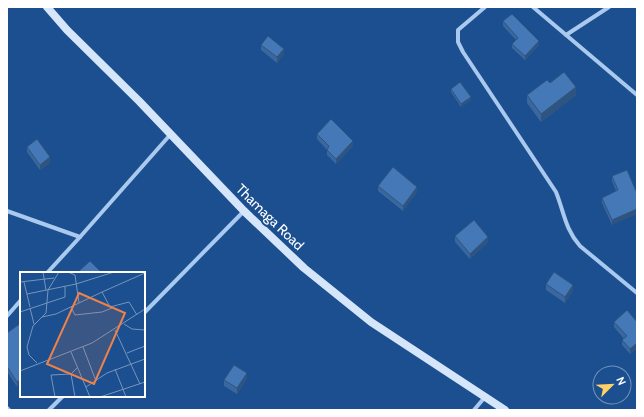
<svg xmlns="http://www.w3.org/2000/svg" width="644" height="417" viewBox="0 0 644 417" font-family="Cabin,sans-serif">
	<rect width="100%" height="100%" fill="#1b4f8f"/>
	<g fill="none" stroke-linecap="round" stroke-linejoin="round">
		<g stroke="#a9c9ee" stroke-width="4">
			<path d="M485,7L458,30V42L463,52L556,192C564,212 565,229 580,246L637,293"/>
			<path d="M533,7L637,95"/>
			<path d="M566,35L609,7"/>
			<path d="M7,211L80,237"/>
			<path d="M47,273L80,237L170,135"/>
			<path d="M144,313L244,211"/>
			<path d="M7,316L21,300"/>
			<path d="M7,408L9,410"/>
			<path d="M49,410L63,396"/>
			<path d="M474,410L485,397"/>
		</g>
		<path stroke="#d6e6fa" stroke-width="8" d="M47,7L67,30L139,101L244,211L304,268L371,322L505,410"/>
	</g>
	<g fill="#3a679d">
		<path d="M503,21L539,45L525,60L512,48V44L516,40L503,26Z"/>
		<path d="M261,45L284,54L277,63L261,50Z"/>
		<path d="M550,83L576,95L541,122L527,103V95Z"/>
		<path d="M451,89L471,100L461,107L451,92Z"/>
		<path d="M317,134L353,146L336,164L327,155V150L317,139Z"/>
		<path d="M27,147L50,163L40,170L27,152Z"/>
		<path d="M627,170L612,225L602,203V198L616,191L612,181V176Z"/>
		<path d="M378,186L417,192L403,211L378,191Z"/>
		<path d="M455,236L488,242L470,259L455,242Z"/>
		<path d="M546,284L573,290L565,303L546,290Z"/>
		<path d="M614,322H637V348L630,354L622,345V340L624,339L614,327Z"/>
		<path d="M21,323L17,387L8,373L7,374V333Z"/>
		<path d="M247,378L237,394L224,386V380Z"/>
	</g>
	<g fill="#305480">
		<path d="M539,41V45L525,60V56Z"/>
		<path d="M284,49V54L277,63V57Z"/>
		<path d="M576,87V95L541,122V114Z"/>
		<path d="M471,97V100L461,107V104Z"/>
		<path d="M353,141V146L336,164V159Z"/>
		<path d="M50,157V163L40,170V165Z"/>
		<path d="M417,187V192L403,211V206Z"/>
		<path d="M637,209V214L612,225V220Z"/>
		<path d="M488,237V242L470,259V254Z"/>
		<path d="M573,285V290L565,303V297Z"/>
		<path d="M637,343V348L630,354V349Z"/>
		<path d="M8,368V373L7,374V369Z"/>
		<path d="M247,373V378L237,394V388Z"/>
		<path d="M21,379V384L17,387V382Z"/>
	</g>
	<g fill="#4478b7" stroke="#305480">
		<path d="M512,14L539,41L525,56L512,44L518,38L503,21Z"/>
		<path d="M268,36L284,49L277,57L261,45Z"/>
		<path d="M564,72L576,87L541,114L527,95L547,80L550,83Z"/>
		<path d="M460,82L471,97L461,104L451,89Z"/>
		<path d="M331,119L353,141L336,159L327,150L329,146L317,134Z"/>
		<path d="M37,139L50,157L40,165L27,147Z"/>
		<path d="M393,167L417,187L403,206L378,186Z"/>
		<path d="M627,170L636,191L637,190V209L612,220L602,198L618,190L612,176Z"/>
		<path d="M474,220L488,237L470,254L455,236Z"/>
		<path d="M90,261L102,273H77Z"/>
		<path d="M554,272L573,285L565,297L546,284Z"/>
		<path d="M627,310L637,322V343L630,349L622,340L627,336L614,322Z"/>
		<path d="M21,323V367L20,368L21,369V379L17,382L8,368L7,369V333Z"/>
		<path d="M234,365L247,373L237,388L224,380Z"/>
	</g>
	<g text-anchor="middle" dominant-baseline="central" stroke-width="4" stroke-linejoin="round" paint-order="stroke">
		<g font-size="14" fill="#fff" stroke="#1b4f8f">
			<text transform="translate(270 217) rotate(44)">Thamaga Road</text>
		</g>
	</g>
	<g transform="translate(20 272)">
		<rect width="125" height="125" fill="#1b4f8f"/>
		<path fill="none" stroke="#7695bc" stroke-width="1" d="M23,0L26,18M48,0L55,3L59,31M0,10L34,6M4,10L10,35M82,20L125,1M7,22L56,12L94,0M51,35L55,43L82,40L92,36M10,36L14,52M0,40L45,25V14M22,45L36,42L82,20L90,35L109,30L117,43M104,52L112,57L125,58M95,58L120,112M63,75L76,109M51,80L70,125M107,81L125,74M17,91L9,83L7,75L13,54L26,41L28,18L39,0M95,97L106,125M0,99L72,71L125,37M66,115L87,101L125,87M35,125L31,103L51,102M55,125L51,102L58,95M80,125L125,110"/>
		<path fill="#ee8249" fill-opacity="0.15" stroke="#ee8249" stroke-width="2" d="M59,21L105,41L74,112L27,92Z"/>
		<rect width="125" height="125" fill="none" stroke="#fff" stroke-width="2"/>
	</g>
	<rect width="644" height="417" fill="none" stroke="#ffffff" stroke-width="16"/>
	<g transform="translate(612 385) rotate(66)"><circle r="19" fill="#1b4f8f" stroke="#7695bc"/>
	<path d="M0-3L7 15L0 10L-7 15Z" fill="#ffd166"/>
	<text y="-6" font-size="11" font-weight="bold" text-anchor="middle" fill="#ffffff">N</text>
	</g>
</svg>
